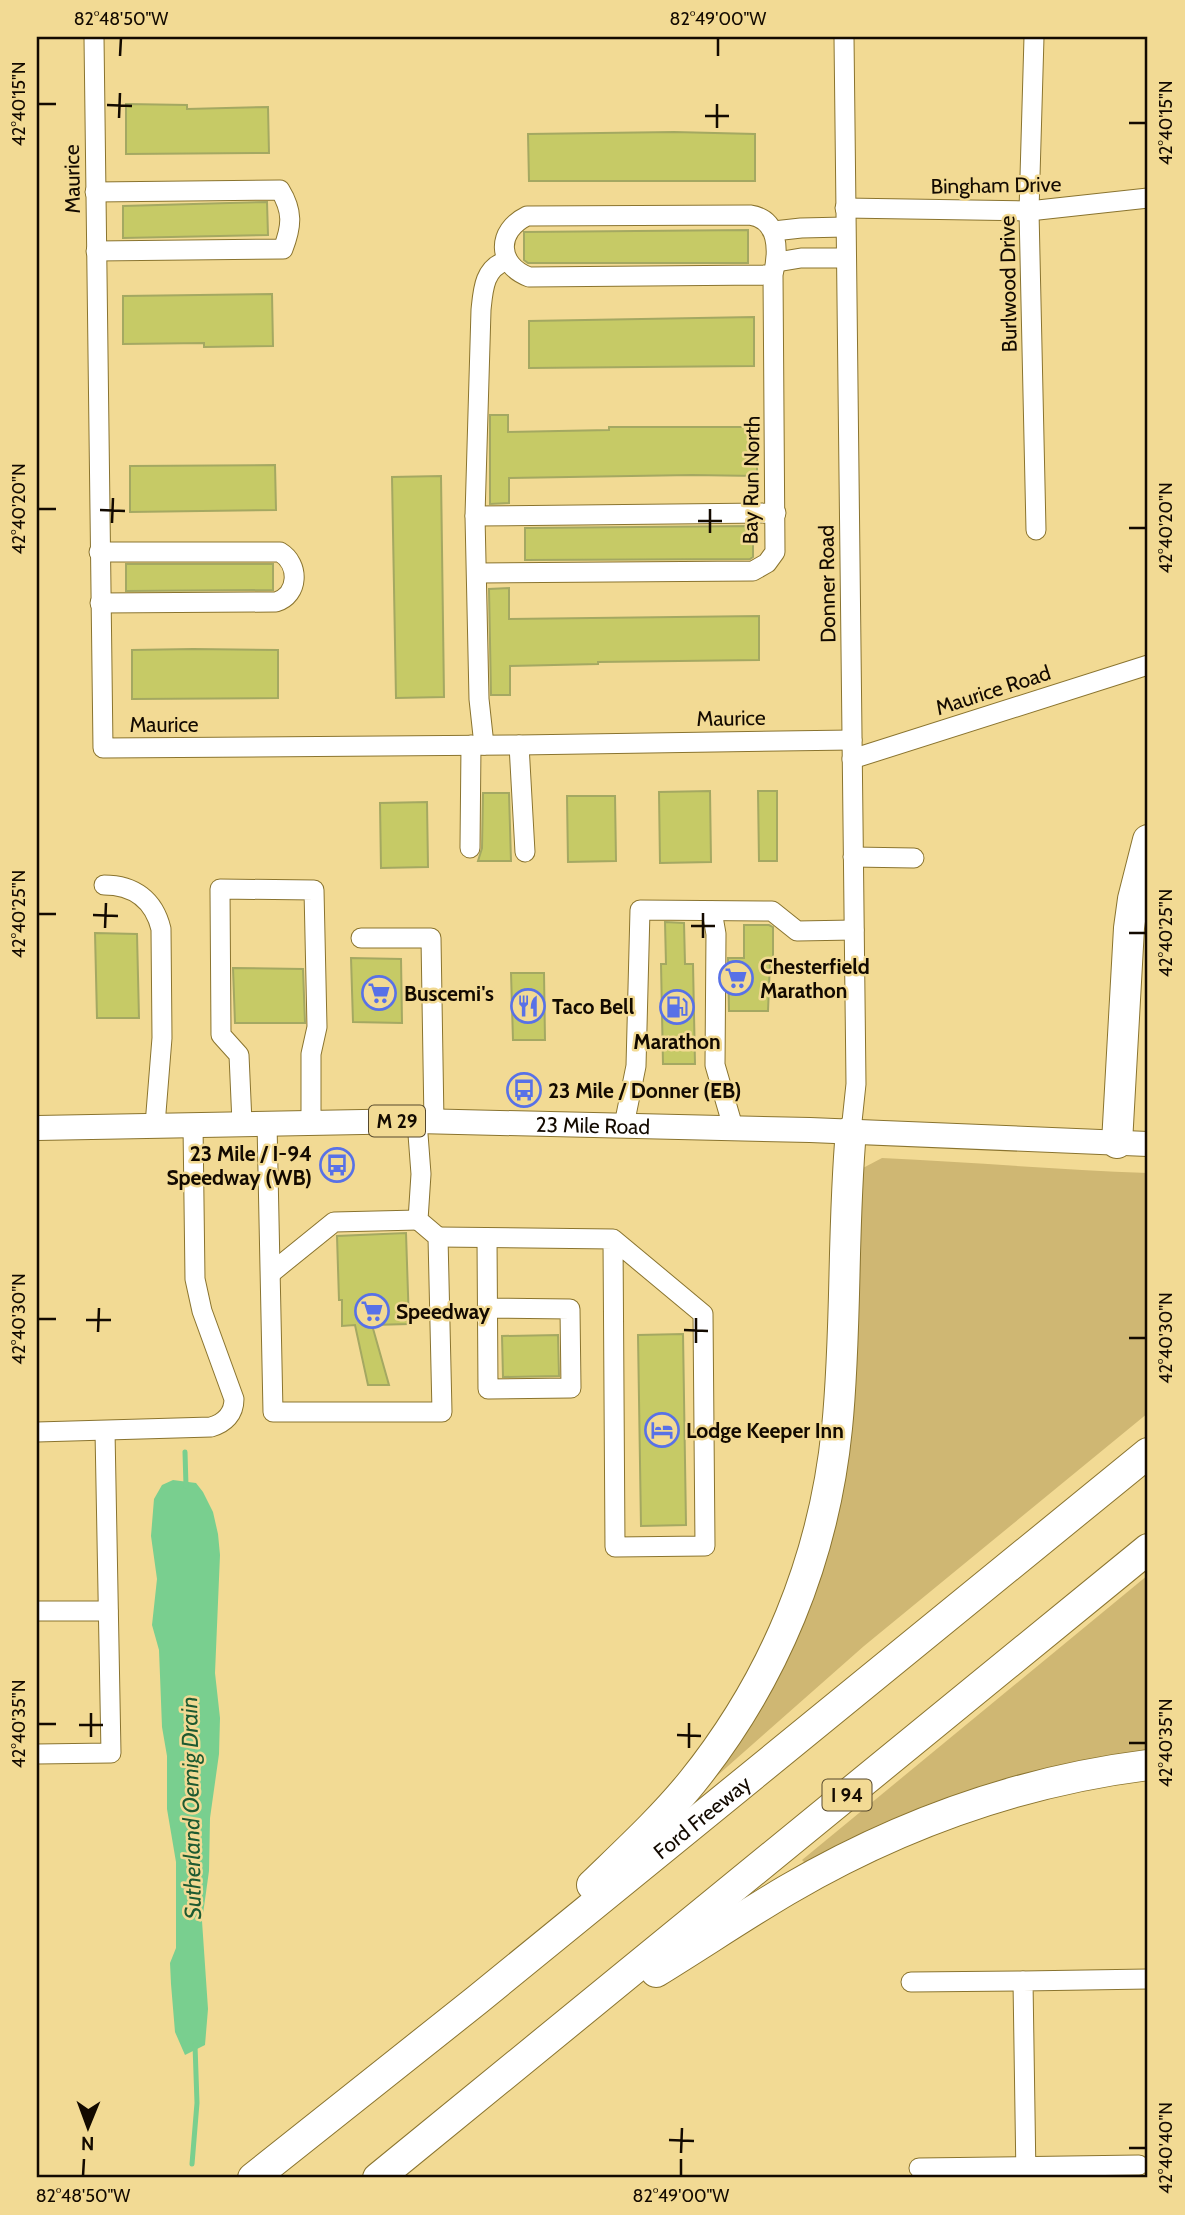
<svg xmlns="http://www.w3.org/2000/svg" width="1185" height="2215" viewBox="0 0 1185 2215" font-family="Cabin,sans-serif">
	<rect width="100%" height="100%" fill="#f2da94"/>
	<g fill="#cfb773">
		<path d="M882,1158C971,1162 1059,1170 1148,1173V1413L864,1646L710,1782L811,1599L863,1168Z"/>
		<path d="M1148,1575V1753L806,1864L802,1860Z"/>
	</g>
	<path fill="#79cf8f" d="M173,1480L196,1483L203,1492L213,1512L218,1534L220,1555L215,1673L220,1718L219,1754L210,1818L209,1871L202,1921L208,2009L205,2045L185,2055L175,2032L171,1984L170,1963L176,1948V1862L167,1809V1756L162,1727L159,1650L152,1625L157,1579L151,1536L154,1499L162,1485Z"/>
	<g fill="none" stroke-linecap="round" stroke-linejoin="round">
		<g stroke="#79cf8f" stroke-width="5">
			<path d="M185,1452L186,1486"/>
			<path d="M192,2164L197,2103L195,2045"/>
		</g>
	</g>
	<g fill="#c6ca66" stroke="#a4a862" stroke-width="2">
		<path d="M126,104L187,105V109L268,107L269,153L126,154Z"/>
		<path d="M674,132L755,134V181H529L528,134Z"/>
		<path d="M267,202L268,235L123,238V206Z"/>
		<path d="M748,230V263H528L524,260V232Z"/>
		<path d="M272,294L273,346L204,347V343L123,344V296Z"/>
		<path d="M754,317V366L529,368V321Z"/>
		<path d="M490,415H508V432L609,430V427H757V476L692,475L509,478V503L490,504Z"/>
		<path d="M275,465L276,510L130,512V466Z"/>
		<path d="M441,476L444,697L396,698L392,477Z"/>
		<path d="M753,526V557L750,559L525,560V528Z"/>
		<path d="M126,564H273V590L126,591Z"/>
		<path d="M509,588V619L759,616V660L598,662V664L510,666V695H491L489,589Z"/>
		<path d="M193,649L278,650V698L132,699V650Z"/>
		<path d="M710,791L711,862L660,863L659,792Z"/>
		<path d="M758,791H777V861H759Z"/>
		<path d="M483,793H509L511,861H478L482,848Z"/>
		<path d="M567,796H615L616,861L568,862Z"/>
		<path d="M427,802L428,867L381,868L380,803Z"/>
		<path d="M665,922L684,923L685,964H693L695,1064H663L661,964H666Z"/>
		<path d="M744,925H769L773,927V962H770L768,1011H729L728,958H744Z"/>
		<path d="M95,933L137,934L139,1018H97Z"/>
		<path d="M351,958L401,959L402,1023L353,1022Z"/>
		<path d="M233,968L303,969L305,1023H235Z"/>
		<path d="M511,973H544L545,1040H513Z"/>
		<path d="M406,1233L409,1324L372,1325L389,1385H368L355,1325L342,1326V1300H339L337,1236Z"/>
		<path d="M683,1334L686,1525L641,1526L638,1335Z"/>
		<path d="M558,1335L559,1376L503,1377L502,1336Z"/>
	</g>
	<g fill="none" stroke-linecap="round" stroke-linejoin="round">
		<g stroke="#8a742f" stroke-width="21">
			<g id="minor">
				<path d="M94,37L103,748L519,745L852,740"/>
				<path d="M844,37L856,1084L851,1131"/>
				<path d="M1034,37L1029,211L1036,530"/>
				<path d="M95,192L280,190C293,211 292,226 283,249L96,251"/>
				<path d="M845,208L1029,211L1148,198"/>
				<path d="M774,231L801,228L845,227"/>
				<path d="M777,262L801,258H846"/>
				<path d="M475,516L776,513"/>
				<path d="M99,552H280C300,564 299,595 276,602L100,603"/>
				<path d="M478,573L753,571L767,563L775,552L773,275C779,251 779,219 750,215L527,216C496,231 497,265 529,277L773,275"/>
				<path d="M484,745L479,699L475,516L481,310C483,290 484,268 506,261"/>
				<path d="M519,745L525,852"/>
				<path d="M852,759L1148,665"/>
				<path d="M470,848L471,745"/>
				<path d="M853,857L914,858"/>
				<path d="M104,885C134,885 154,900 161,929L162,1038L155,1125"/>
				<path d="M712,911L716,934L715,1065L733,1127"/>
				<path d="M361,938H431L434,1122"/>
				<path d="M242,1123L239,1055L221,1035L220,889L314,890L317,1027L311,1054V1123"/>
				<path d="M267,1123L273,1412H442L438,1237L418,1220L421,1174L417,1121"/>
				<path d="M624,1125L636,1066L640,910L772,911L797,931L854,930"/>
				<path d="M438,1237L613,1239L703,1314L705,1546L615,1547L613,1239"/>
				<path d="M487,1238L488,1389L571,1388L570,1309L488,1308"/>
				<path d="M271,1273L334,1222L418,1220"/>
				<path d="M37,1432L211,1427C225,1423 234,1414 234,1399L202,1311L195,1279L193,1125"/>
				<path d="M37,1611H108"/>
				<path d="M37,1754L111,1753L105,1431"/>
				<path d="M911,1982L1023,1981"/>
				<path d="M919,2168L1139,2165"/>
				<path d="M1026,2178L1023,1981L1148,1979"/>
			</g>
		</g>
		<g stroke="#8a742f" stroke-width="26">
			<g id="major">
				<path id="s1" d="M37,1128L417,1121L810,1130L1148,1144"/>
			</g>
		</g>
		<g stroke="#8a742f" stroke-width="32">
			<g id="highway">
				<path d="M1117,1143L1129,928L1133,899L1148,840"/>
				<path d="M592,1885C626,1852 662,1819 692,1782C774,1680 824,1559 837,1428C847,1330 842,1230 851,1131"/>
				<path d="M656,1972C700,1945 743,1916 787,1890C898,1825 1021,1781 1148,1765"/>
				<path id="s2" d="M253,2178L477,2000L1148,1453"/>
				<path d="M378,2178L1148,1549"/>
			</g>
		</g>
		<use href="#minor" stroke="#fff" stroke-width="19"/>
		<use href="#major" stroke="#fff" stroke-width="24"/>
		<use href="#highway" stroke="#fff" stroke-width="30"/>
	</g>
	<path fill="none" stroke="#130a00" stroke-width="2.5" d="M120,56L121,38M718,56V38M38,104H56M107,105L132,106M705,116H729M119,118L120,93M1129,123H1146M717,128V104M38,509H56M100,510L125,511M698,521H722M112,523L113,498M1129,528H1146M710,533V509M38,914H56M93,915L118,916M691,926H715M105,928L106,903M1129,933H1146M703,938V913M38,1319H56M86,1320H111M684,1330L708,1331M98,1332L99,1308M1129,1338H1146M696,1343V1318M38,1724H56M79,1725H103M677,1735L701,1736M91,1737V1713M1129,1743H1146M689,1748V1723M669,2140L694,2141M1129,2148H1146M681,2153L682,2128M83,2176L84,2159M681,2176V2159"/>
	<defs>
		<g id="supermarket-ring" transform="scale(1.75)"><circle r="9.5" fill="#f2da94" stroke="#5871e7" stroke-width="1.5"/><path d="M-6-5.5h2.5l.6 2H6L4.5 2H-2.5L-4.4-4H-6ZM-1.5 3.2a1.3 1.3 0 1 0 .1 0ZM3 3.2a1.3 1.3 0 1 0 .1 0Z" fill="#5871e7"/></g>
		<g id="restaurant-ring" transform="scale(1.75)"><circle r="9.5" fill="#f2da94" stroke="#5871e7" stroke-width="1.5"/><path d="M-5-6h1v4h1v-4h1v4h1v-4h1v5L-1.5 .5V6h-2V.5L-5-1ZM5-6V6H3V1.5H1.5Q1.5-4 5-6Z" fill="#5871e7"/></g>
		<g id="fuel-ring" transform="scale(1.75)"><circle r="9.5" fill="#f2da94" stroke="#5871e7" stroke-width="1.5"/><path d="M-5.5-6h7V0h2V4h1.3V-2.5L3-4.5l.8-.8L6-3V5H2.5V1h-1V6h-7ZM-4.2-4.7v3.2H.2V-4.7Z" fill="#5871e7"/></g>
		<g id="bus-ring" transform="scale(1.75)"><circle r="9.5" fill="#f2da94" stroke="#5871e7" stroke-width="1.5"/><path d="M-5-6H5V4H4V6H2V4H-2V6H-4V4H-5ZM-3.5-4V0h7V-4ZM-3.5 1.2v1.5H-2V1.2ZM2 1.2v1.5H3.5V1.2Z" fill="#5871e7"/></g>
		<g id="hotel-ring" transform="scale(1.75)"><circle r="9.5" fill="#f2da94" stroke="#5871e7" stroke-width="1.5"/><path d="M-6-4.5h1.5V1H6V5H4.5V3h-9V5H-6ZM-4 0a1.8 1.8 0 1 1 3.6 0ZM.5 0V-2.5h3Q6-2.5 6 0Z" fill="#5871e7"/></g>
	</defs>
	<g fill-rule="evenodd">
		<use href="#supermarket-ring" x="736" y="978"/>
		<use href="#supermarket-ring" x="379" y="993"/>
		<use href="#restaurant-ring" x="528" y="1006"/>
		<use href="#fuel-ring" x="677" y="1007"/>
		<use href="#bus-ring" x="524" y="1090"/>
		<use href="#bus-ring" x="337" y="1165"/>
		<use href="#supermarket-ring" x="372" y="1311"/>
		<use href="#hotel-ring" x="662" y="1430"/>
	</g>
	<g text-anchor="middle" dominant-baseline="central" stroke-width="5" stroke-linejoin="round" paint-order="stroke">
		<g fill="#f2da94" stroke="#56482c" stroke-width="2">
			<rect x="369" y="1105.5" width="56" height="31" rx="5"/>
			<rect x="822.5" y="1779.5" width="49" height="31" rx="5"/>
		</g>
		<g font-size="19" font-weight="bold" fill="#130a00">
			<text x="397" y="1121">M 29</text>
			<text x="847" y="1795">I 94</text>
		</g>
		<g font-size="21" fill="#130a00" stroke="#f2da94">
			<text transform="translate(72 179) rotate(-91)">Maurice</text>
			<text transform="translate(996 185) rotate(-1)">Bingham Drive</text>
			<text transform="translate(1008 284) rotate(-91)">Burlwood Drive</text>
			<text transform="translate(751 480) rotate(-89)">Bay Run North</text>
			<text transform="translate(827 584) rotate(-91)">Donner Road</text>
			<text transform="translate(993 690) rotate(-18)">Maurice Road</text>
			<text transform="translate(731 718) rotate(-1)">Maurice</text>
			<text x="164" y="724">Maurice</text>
			<text stroke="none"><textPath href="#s1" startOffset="556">23 Mile Road</textPath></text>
			<text stroke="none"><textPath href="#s2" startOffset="576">Ford Freeway</textPath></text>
		</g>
		<g font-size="21" font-weight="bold" fill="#130a00" stroke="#f2da94" text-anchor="start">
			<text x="760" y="966">Chesterfield<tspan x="760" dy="24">Marathon</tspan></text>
			<text x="404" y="993">Buscemi's</text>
			<text x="552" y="1006">Taco Bell</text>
			<text x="677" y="1041" text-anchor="middle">Marathon</text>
			<text x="548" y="1090">23 Mile / Donner (EB)</text>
			<text x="312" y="1153" text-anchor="end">23 Mile / I-94<tspan x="312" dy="24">Speedway (WB)</tspan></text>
			<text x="396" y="1311">Speedway</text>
			<text x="686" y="1430">Lodge Keeper Inn</text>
		</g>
		<g font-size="23" font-style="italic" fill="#1d5a31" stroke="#f2da94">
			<text transform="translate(191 1808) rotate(-91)">Sutherland Oemig Drain</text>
		</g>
	</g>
	<rect width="1185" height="2215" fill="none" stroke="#f2da94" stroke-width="77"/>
	<g transform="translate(88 2127) rotate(181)" stroke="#f2da94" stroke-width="5" paint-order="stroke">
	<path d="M0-5L12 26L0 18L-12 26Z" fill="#130a00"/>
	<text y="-10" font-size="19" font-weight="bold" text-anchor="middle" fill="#130a00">N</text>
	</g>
	<rect x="38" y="38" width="1108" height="2138" fill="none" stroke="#130a00" stroke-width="2.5"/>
	<g font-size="18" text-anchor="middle" fill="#130a00">
		<text x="121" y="25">82°48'50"W</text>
		<text x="718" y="25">82°49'00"W</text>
		<text transform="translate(19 104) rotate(-90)" y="6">42°40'15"N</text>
		<text transform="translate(1166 123) rotate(-90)" y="6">42°40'15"N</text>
		<text transform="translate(19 509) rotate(-90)" y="6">42°40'20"N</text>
		<text transform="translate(1166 528) rotate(-90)" y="6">42°40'20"N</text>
		<text transform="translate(19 914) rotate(-90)" y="6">42°40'25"N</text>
		<text transform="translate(1166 933) rotate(-90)" y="6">42°40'25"N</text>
		<text transform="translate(19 1319) rotate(-90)" y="6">42°40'30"N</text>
		<text transform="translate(1166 1338) rotate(-90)" y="6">42°40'30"N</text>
		<text transform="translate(19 1724) rotate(-90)" y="6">42°40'35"N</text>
		<text transform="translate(1166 1743) rotate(-90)" y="6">42°40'35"N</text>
		<text transform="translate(1166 2148) rotate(-90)" y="6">42°40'40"N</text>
		<text x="83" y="2202">82°48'50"W</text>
		<text x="681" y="2202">82°49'00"W</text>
	</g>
</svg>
